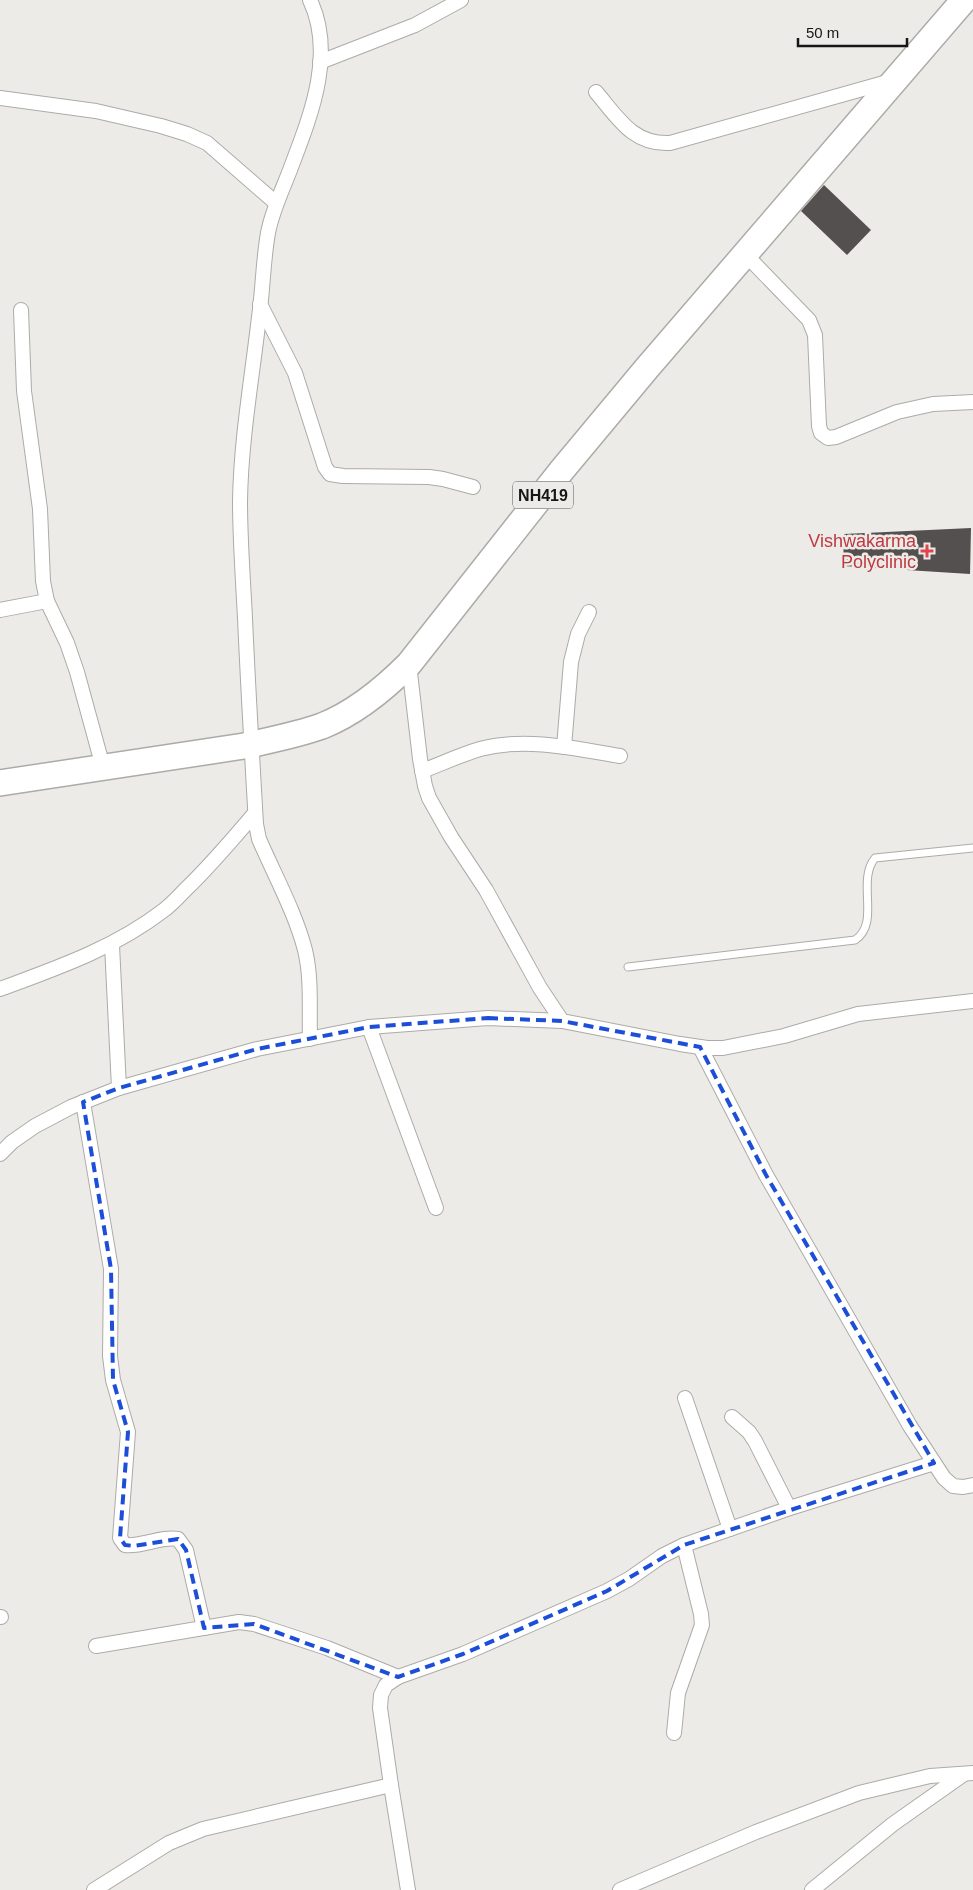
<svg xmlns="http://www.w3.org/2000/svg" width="973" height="1890" viewBox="0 0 973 1890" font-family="Arial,sans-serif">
	<rect width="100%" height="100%" fill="#edebe8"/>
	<g fill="#54504f">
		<path d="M824,185L871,230L847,255L801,211Z"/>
		<path d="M971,528L970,574L843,566L844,534Z"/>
	</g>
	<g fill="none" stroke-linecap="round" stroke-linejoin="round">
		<g stroke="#adaba7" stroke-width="9">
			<path id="lane" d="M628,967L855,940C881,923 856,881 875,858L973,848"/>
		</g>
		<g stroke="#adaba7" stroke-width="16">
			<g id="street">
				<path d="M310,0C336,55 310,117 290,170C282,191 272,211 268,233C263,261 263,289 259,317C252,378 241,439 240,501C240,540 243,579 245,618C248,687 252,755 256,824L259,839C275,876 295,912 305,950C312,979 309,1010 310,1039"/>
				<path d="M320,62L415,25L461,0"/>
				<path d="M596,92C618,118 633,145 670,143L891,81"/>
				<path d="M0,98L96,111L161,126L187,134L207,143L276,203"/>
				<path d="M745,254L809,320L815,335L819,426L821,433L828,438L836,437L897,412L933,404L973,402"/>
				<path d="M260,304L295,373L325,467L330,474L343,476L429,477L443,479L473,487"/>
				<path d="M21,310L24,391L40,509L43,581L47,601L67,643L77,672L103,767"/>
				<path d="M0,610L47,601"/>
				<path d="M409,664L420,759L425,786L429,798L451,837L486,890L540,988L562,1021"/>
				<path d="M564,747L571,662L578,634L589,612"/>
				<path d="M422,771C441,764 460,755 480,749C525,737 574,748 620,756"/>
				<path d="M112,945L119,1088"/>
				<path d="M0,989C57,968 115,948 164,910C172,904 179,896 186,889C211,865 233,839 255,813"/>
				<path d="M369,1027L436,1208"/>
				<path d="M700,1047L766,1175L910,1426L944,1478L953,1486L963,1487L973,1485"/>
				<path d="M83,1102L111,1269L110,1356L113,1380L128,1432L120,1538L125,1545C143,1547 160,1536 178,1539L186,1550L204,1628"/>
				<path d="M0,1154L12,1142L35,1126L71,1107L119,1088L257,1049L369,1027L488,1018L562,1021L680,1044L707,1048H723L784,1036L858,1014L973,1001"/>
				<path d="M685,1398L730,1529"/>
				<path d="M732,1417L749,1432L755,1441L789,1508"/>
				<path d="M0,1617H1"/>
				<path d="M96,1646L239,1622L254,1624L327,1648L398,1677"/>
				<path d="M674,1733L678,1693L702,1625L701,1614L684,1545"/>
				<path d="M94,1890L169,1843L203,1829L391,1785"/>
				<path d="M408,1890L391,1785L380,1708L381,1695L386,1685L398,1677L463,1654L607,1591L629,1579L662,1556L684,1545L793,1507L934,1463"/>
				<path d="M620,1890L756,1832L859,1793L930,1776L973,1773"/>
				<path d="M812,1890L893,1824L964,1774"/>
			</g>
		</g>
		<g stroke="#adaba7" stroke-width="28">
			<path id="highway" d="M0,783L244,746C270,740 297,735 322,726C355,713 384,689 409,664L562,470L647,368L964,0"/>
		</g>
		<use href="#lane" stroke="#fff" stroke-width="7"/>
		<use href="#street" stroke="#fff" stroke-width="14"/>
		<use href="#highway" stroke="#fff" stroke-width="25"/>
	</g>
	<path fill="none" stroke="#1d4ed8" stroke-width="4" stroke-dasharray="10 6" stroke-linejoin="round" d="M488,1018L562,1021L700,1047L766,1175L934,1463L684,1545L607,1591L463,1654L398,1677L254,1624L204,1628L186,1550L178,1539L134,1546L125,1545L120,1538L128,1432L113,1380L111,1269L83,1102L119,1088L257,1049L369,1027Z"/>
	<path fill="#e0444e" stroke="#edebe8" stroke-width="2" d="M924.5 543.5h5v5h5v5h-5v5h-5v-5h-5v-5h5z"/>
	<g text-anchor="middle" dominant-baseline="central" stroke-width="5" stroke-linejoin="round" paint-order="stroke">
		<rect fill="#edebe8" stroke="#575654" stroke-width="1" x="513" y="481.5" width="60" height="27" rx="4"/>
		<g font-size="16" font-weight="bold" fill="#171615">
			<text x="543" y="495">NH419</text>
		</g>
		<g font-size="18" fill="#be3a42" stroke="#edebe8" text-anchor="end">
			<text x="916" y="541">Vishwakarma<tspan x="916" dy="21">Polyclinic</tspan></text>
		</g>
	</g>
	<path d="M798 38v8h109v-8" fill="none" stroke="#171615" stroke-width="2.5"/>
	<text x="806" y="38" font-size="15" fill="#171615" stroke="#edebe8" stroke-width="4" paint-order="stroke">50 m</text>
</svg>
